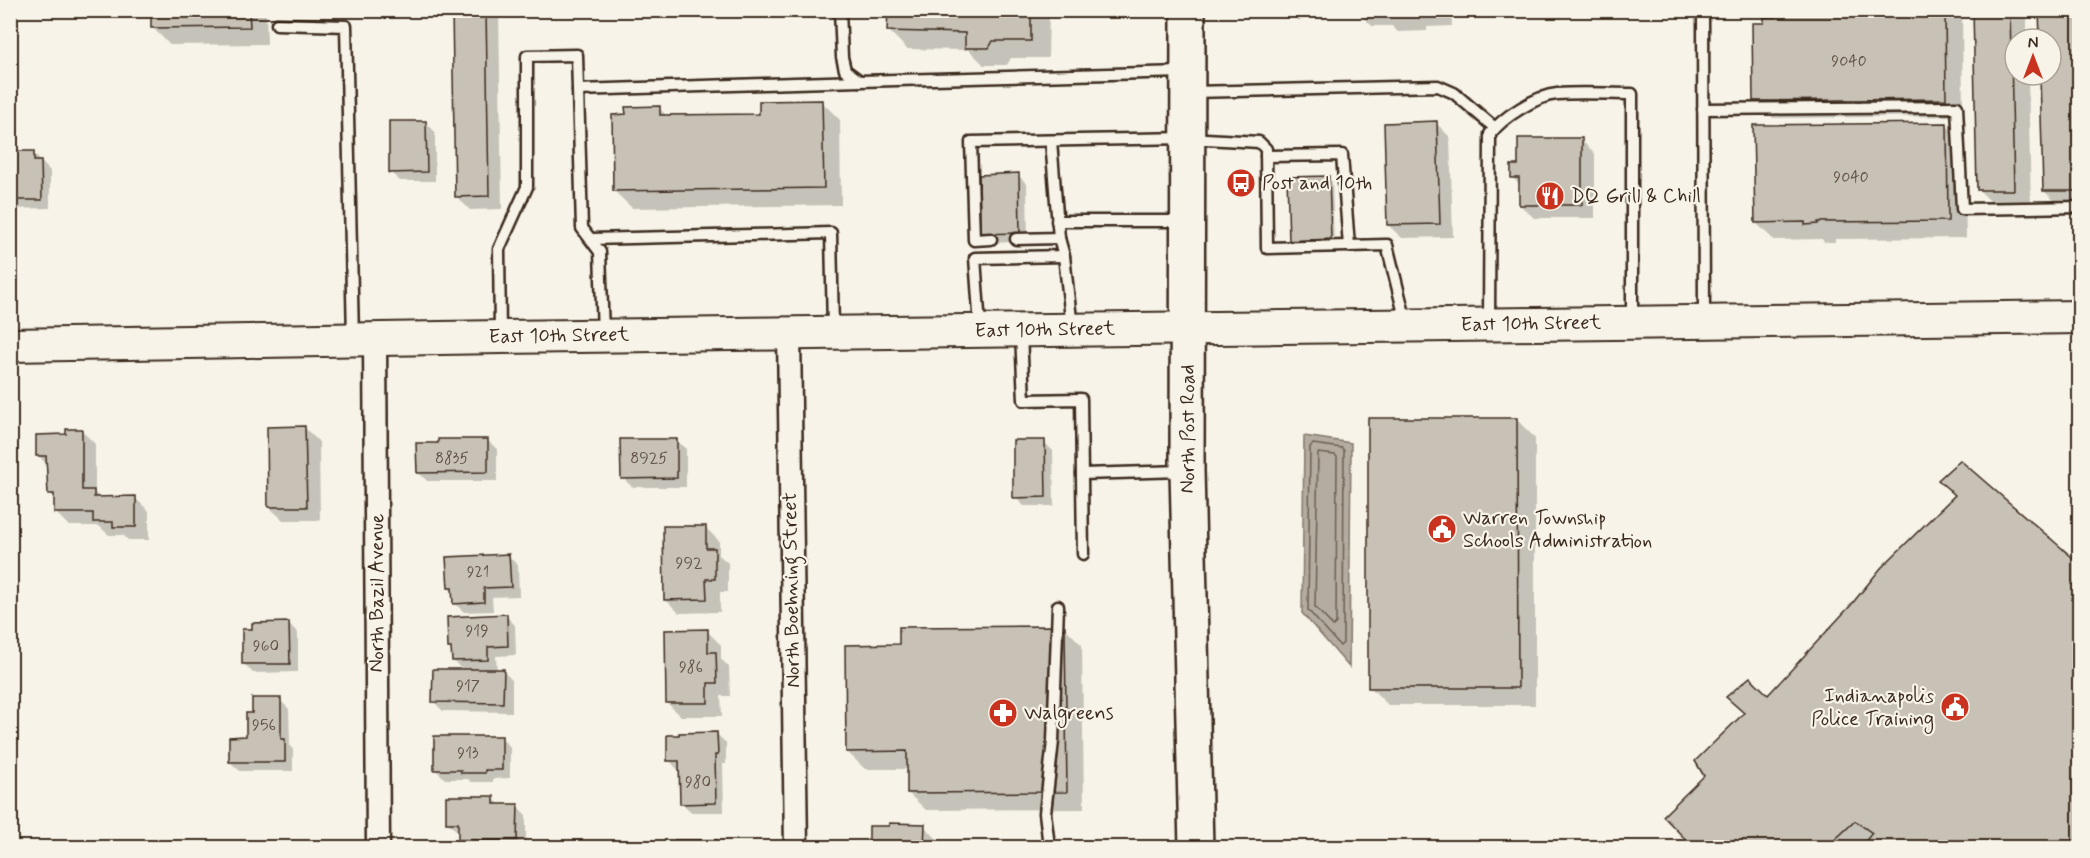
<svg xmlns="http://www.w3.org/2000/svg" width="2090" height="858" viewBox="0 0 2090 858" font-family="Mynerve,sans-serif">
	<rect width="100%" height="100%" fill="#f7f3e8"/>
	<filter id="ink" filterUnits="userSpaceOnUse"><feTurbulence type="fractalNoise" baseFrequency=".0167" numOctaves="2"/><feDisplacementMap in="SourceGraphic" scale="12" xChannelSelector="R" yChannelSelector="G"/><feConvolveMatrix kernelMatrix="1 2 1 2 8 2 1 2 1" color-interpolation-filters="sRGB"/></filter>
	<g filter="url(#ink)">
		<path fill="#b4aca0" stroke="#84786c" stroke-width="1.5" d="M1304,436L1351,443L1349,667L1302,613Z"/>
		<g fill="#0003">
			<path d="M152,10H266L267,44L170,45L152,27Z"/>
			<path d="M453,10H499L502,209L470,210L456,196Z"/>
			<path d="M889,10H1049L1048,58H1011L1007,65H984L969,50L907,49L889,31Z"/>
			<path d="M1356,10H1451L1452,26L1427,27V31L1398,32L1392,26H1372Z"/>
			<path d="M1796,10H1962L1963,116L1773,118L1755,101L1766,24Z"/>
			<path d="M1974,10H2027V39H2015V75H2028L2031,207H1996L1978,189Z"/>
			<path d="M2080,10V208H2062L2044,191L2042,75H2051V39H2041Z"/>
			<path d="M822,102L840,120L841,205L632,208L614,191L627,116L659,108L668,117L761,115Z"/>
			<path d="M426,122L435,132V181H400L390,172Z"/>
			<path d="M1436,123L1450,137L1453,237L1402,238L1388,225Z"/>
			<path d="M1946,125L1964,142L1966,238L1835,239V242H1824L1822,239L1774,240L1756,223Z"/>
			<path d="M1581,140L1595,154V218H1534L1520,205V185L1512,177L1520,167Z"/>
			<path d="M33,153L50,171V208L10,209V157Z"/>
			<path d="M1018,175L1027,184L1028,241L991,243L982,233Z"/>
			<path d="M1328,178L1332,182L1334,243L1295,244L1290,240Z"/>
			<path d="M1517,420L1535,438V705H1388L1370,687Z"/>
			<path d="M305,428L319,442L320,520H283L269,507Z"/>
			<path d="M81,430L95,444V493L100,498H135L149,511V540H128L123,535H109L99,526H69L55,512V498L50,493L48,466L38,455L67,436Z"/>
			<path d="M487,440L497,449V481H427L418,472Z"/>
			<path d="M676,440L686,449V487H632L623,478Z"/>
			<path d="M1044,442L1053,451L1054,506H1024L1015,497Z"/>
			<path d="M705,527L719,541V555L728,563V592H720V612L679,613L665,599Z"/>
			<path d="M508,556L518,565L519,596L492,597L493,611L464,612L454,603V593L449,588Z"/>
			<path d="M506,616L515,625L516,655L496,656L497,671H503L512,680V712L443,711L434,702L463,670L453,661V650L450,648Z"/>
			<path d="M289,624L298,633V672L253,673L243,663L254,630Z"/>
			<path d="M1064,627L1082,645L1084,809L926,810L908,793V769H865L847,752L900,646Z"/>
			<path d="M707,631L721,645V659L729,667L730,696H721L722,716H681L667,703Z"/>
			<path d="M1768,697L2080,848H1696L1706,776Z"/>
			<path d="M280,700L289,709L290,746L293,750V771H240L230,762L248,738L253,714Z"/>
			<path d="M717,734L726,743V764H723L724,812H691L682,803L681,770H678L669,760Z"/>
			<path d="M501,738L510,747V778L493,779V782H471L468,779H445L436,770Z"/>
			<path d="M493,798L501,806H517L526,815V848H468L460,839V831H457L447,822Z"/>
			<path d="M924,826L938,840V848H871Z"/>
		</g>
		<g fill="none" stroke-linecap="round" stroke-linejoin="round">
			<g stroke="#6b5e52" stroke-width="1.5">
				<path d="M1313,444L1342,448L1344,451L1343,643L1340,646L1308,610L1310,447Z"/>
				<path d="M1318,453L1335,455L1337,457L1336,623L1333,626L1315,607Z"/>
			</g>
		</g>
		<g fill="#c8c1b6" stroke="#3b2a1e" stroke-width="1.5">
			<path d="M151,10H249L250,27L151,28Z"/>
			<path d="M452,10H486L489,196L455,197Z"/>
			<path d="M888,10H1031V41H993L989,48H965V33L887,31Z"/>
			<path d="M1379,10H1410V14L1379,15Z"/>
			<path d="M1945,10L1946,99L1753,101L1752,23H1764V17H1776V11L1794,10Z"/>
			<path d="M1973,10H2010L2014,190H1977Z"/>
			<path d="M2039,10H2080V191H2043L2040,75H2051V39H2040Z"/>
			<path d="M822,100L824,188L613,191L612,115L626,114L625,107L660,106V115L759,114V101Z"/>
			<path d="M389,121H426L427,172L389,173Z"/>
			<path d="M1437,121L1440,224L1387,225L1384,123Z"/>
			<path d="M1947,123L1948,221L1818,222V224L1805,225V222L1755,223L1753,125Z"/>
			<path d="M1518,138H1582V205H1519V178H1511V165H1518Z"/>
			<path d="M13,151H34V161H41L42,200H10V155H13Z"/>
			<path d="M1019,173L1020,233L980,234L979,175Z"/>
			<path d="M1329,176L1331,239L1289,241L1287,177Z"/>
			<path d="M1368,418H1517L1518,688H1368Z"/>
			<path d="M305,426L307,507H268L267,427Z"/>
			<path d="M66,429H82V490H94V497L136,496V527H113V522H93V513H54V494H48L46,456H36V435L66,434Z"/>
			<path d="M438,439H488V472L417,473L416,443H438Z"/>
			<path d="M620,439H677V478L621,479Z"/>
			<path d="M1013,440H1045L1046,497L1013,498Z"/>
			<path d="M1960,460L2080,564V848H1860L1872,833L1855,821L1826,848H1694L1663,816L1704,776L1695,761L1744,713L1726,697L1750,677L1768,695L1851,605L1881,568L1955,495L1938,480Z"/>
			<path d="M663,526H706V548H715V579H706L707,599L664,600Z"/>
			<path d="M509,554L511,587L484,588V602L453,604L452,588H448L446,557Z"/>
			<path d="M507,614L508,646L488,647V660L452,661L451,648H448L447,617Z"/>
			<path d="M289,622L290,664H242V629H252V623Z"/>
			<path d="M1065,626L1067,792L907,793V751L846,752L845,645L899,644V627Z"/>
			<path d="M708,629V652H716L717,683H708V703H666L665,630Z"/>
			<path d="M433,669H504L503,703L432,702Z"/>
			<path d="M252,698H281V739H285V762H229V737L246,736V713H252Z"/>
			<path d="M717,732L718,755H715L716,803L680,804L679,761H667V735H679V733Z"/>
			<path d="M434,736H502V770H485V773H461V770H434Z"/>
			<path d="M446,796H494V804H518L517,840H458V823H446Z"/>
			<path d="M889,823L925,824L924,848H869V826H889Z"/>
			<rect x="675" y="840" width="42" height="8"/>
		</g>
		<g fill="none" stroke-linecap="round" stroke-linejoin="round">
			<g stroke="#3b2a1e" stroke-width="15">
				<g id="lane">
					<path d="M840,10L842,57L845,70L860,81L1183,72"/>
					<path d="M1300,10V12"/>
					<path d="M1703,10L1704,318"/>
					<path d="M277,24L346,26L353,337"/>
					<path d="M578,90L860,81"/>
					<path d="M1192,92L1438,86L1454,93L1495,128"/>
					<path d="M1703,109L1957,107L1962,209L2080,207"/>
					<path d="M1051,141L1059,238L1064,256L1072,328"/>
					<path d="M1266,156L1342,155L1349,246"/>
					<path d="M1057,221H1183"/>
					<path d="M591,239L831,233L833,329"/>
					<path d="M991,239L974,240L971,142L1188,138L1259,142L1266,149L1267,248L1387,245L1406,322"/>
					<path d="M1016,239L1059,238"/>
					<path d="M1489,323L1490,134C1503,117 1536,96 1557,94C1582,92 1608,94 1632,94V319"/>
					<path d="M980,327L975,258L1064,256"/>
					<path d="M500,333L499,249L527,187V56L577,55L582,228L600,252L603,333"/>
					<path d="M1021,334L1024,400L1081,399L1083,554"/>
					<path d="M1082,474L1183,471"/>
					<path d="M1051,848L1049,846L1045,813L1053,741L1058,606"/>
				</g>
			</g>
			<g stroke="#3b2a1e" stroke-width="27">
				<g id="street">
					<path d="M789,333L796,848"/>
					<path d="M375,339L378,848"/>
				</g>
			</g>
			<g stroke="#3b2a1e" stroke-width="36">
				<path id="secondary" d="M10,345L500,337L2080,317"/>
			</g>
			<g stroke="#3b2a1e" stroke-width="38">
				<path id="primary" d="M1188,10L1187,470L1196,848"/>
			</g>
			<use href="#lane" stroke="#f7f3e8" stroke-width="10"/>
			<use href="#street" stroke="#f7f3e8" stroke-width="22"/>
			<use href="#secondary" stroke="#f7f3e8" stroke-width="32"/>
			<use href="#primary" stroke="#f7f3e8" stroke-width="33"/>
		</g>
	</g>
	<defs>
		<g id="bus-disc" transform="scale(1.5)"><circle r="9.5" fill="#c8321e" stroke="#f7f3e8"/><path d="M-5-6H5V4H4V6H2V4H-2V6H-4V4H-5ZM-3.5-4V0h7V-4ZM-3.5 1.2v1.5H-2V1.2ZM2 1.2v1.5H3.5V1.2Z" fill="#fff"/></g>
		<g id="restaurant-disc" transform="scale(1.5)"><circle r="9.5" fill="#c8321e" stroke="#f7f3e8"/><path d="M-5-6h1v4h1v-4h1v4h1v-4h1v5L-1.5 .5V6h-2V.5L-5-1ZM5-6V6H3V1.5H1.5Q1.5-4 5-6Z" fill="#fff"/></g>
		<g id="civic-disc" transform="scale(1.5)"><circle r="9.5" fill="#c8321e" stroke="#f7f3e8"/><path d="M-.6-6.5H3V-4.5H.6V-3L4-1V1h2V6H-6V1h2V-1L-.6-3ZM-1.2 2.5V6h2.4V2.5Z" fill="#fff"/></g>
		<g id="pharmacy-disc" transform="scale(1.5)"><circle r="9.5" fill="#c8321e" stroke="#f7f3e8"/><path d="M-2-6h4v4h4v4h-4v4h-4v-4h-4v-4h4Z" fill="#fff"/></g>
	</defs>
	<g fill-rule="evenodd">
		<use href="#bus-disc" x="1241" y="183"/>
		<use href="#restaurant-disc" x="1550" y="196"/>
		<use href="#civic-disc" x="1442" y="529"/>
		<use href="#civic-disc" x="1955" y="707"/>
		<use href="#pharmacy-disc" x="1003" y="713"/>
	</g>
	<g text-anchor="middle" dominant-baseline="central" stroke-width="4.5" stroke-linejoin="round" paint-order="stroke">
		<g font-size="16" fill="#5e5044">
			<text x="1849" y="61">9040</text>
			<text x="1851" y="177">9040</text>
			<text x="452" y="458">8835</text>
			<text x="649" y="458">8925</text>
			<text x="689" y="563">992</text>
			<text x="478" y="572">921</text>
			<text x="477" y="631">919</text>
			<text x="266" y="646">960</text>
			<text x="691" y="667">986</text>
			<text x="468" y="686">917</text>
			<text x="264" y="725">956</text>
			<text x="468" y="753">913</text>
			<text x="698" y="782">980</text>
		</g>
		<g font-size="20" fill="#3b2a1e" stroke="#f7f3e8" text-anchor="start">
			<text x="1262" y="183">Post and 10th</text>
			<text x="1571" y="196">DQ Grill &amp; Chill</text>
			<text x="1463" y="518">Warren Township<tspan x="1463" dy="23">Schools Administration</tspan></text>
			<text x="1934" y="696" text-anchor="end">Indianapolis<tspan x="1934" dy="23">Police Training</tspan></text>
			<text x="1024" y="713">Walgreens</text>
		</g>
		<g font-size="20" fill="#3b2a1e" stroke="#f7f3e8">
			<text transform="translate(1531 324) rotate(-1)">East 10th Street</text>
			<text transform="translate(1045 330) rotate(-1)">East 10th Street</text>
			<text transform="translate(559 336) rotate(-1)">East 10th Street</text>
			<text transform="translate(1188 429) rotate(-90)">North Post Road</text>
			<text transform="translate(792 590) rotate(-91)">North Boehning Street</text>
			<text transform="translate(377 593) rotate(-90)">North Bazil Avenue</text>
		</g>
	</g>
	<rect width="2090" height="858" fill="none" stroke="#f7f3e8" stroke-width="36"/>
	<rect x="18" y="18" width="2054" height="822" fill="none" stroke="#3b2a1e" stroke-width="2" filter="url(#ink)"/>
	<g transform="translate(2033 57)"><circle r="28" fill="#f7f3e8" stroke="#aca397" stroke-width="1.5"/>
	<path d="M0-4.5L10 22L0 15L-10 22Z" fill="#c8321e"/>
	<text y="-9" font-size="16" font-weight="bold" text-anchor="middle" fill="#3b2a1e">N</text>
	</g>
</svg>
